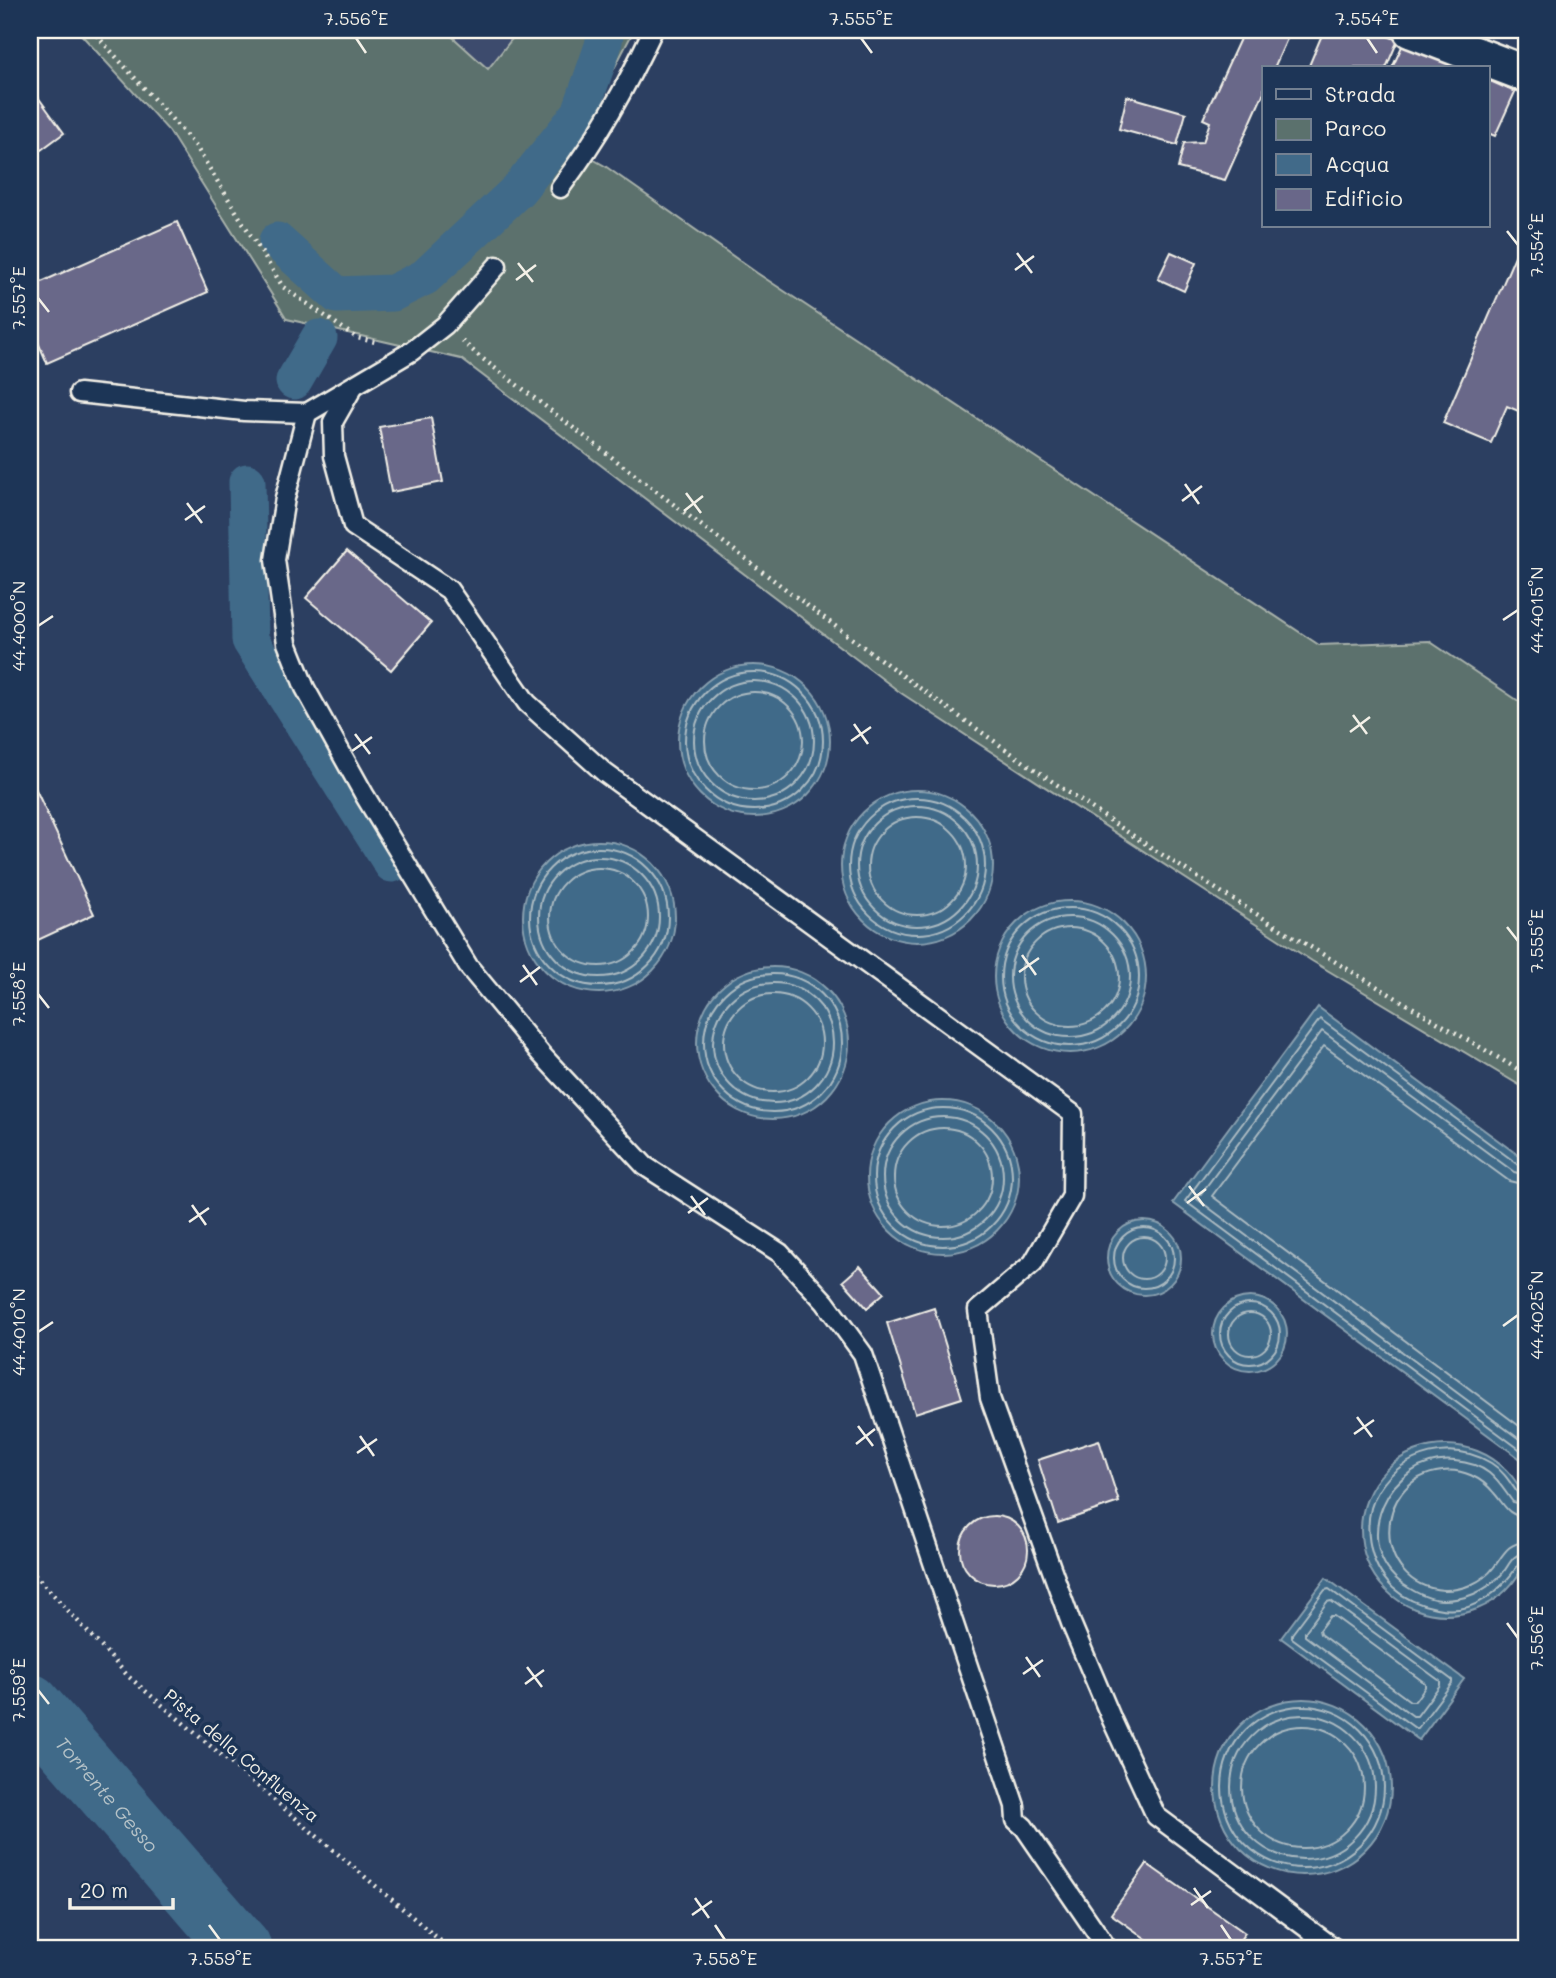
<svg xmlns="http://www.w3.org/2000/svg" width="1556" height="1978" viewBox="0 0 1556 1978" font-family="Mali,sans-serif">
	<rect width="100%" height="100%" fill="#2c3f61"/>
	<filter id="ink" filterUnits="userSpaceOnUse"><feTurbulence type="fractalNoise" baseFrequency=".0143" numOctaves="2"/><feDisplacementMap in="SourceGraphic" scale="14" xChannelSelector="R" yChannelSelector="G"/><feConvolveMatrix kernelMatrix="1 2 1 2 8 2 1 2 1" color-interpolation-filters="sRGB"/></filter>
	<g filter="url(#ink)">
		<path fill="#3e4b6d" d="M445,30H519L488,69Z"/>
		<path fill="#5b716d" stroke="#a8b1aa" stroke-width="2" d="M77,30H445L488,69L519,30H634L573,148L605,166L757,273L1319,645L1429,641L1526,706V1089L1312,961L901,693L461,359L287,319L169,131Z"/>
		<g fill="#416a89" stroke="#89a0af" stroke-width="2">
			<circle cx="754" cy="741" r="76"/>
			<circle cx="917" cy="866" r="76"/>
			<circle cx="599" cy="917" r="76"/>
			<circle cx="1070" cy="977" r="76"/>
			<circle cx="773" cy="1043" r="76"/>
			<path d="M1318,1007L1526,1161V1463L1173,1203Z"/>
			<circle cx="943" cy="1177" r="76"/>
			<circle cx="1144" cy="1258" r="37"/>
			<circle cx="1250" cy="1334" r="37"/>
			<circle cx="1446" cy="1530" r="85"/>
			<path d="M1326,1578L1464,1679L1419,1740L1281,1638Z"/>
			<circle cx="1303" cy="1787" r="88"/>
		</g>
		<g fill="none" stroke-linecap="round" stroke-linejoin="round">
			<g stroke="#acbbc2" stroke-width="2">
				<circle cx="754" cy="741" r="69"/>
				<circle cx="754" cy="741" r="60"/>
				<circle cx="754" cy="741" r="49"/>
				<circle cx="917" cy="866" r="68"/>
				<circle cx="917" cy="866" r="60"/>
				<circle cx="917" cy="866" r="49"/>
				<circle cx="599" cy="917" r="69"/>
				<circle cx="599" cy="917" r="60"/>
				<circle cx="599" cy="917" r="49"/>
				<circle cx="1070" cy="977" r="69"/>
				<circle cx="1070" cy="977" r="60"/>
				<circle cx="1070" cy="977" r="49"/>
				<circle cx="773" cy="1043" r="69"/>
				<circle cx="773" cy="1043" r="60"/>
				<circle cx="773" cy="1043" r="49"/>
				<circle cx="943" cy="1177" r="69"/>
				<circle cx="943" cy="1177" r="60"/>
				<circle cx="943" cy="1177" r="49"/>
				<path d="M1526,1166L1519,1165L1320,1019L1185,1201L1526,1454"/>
				<path d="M1526,1175L1514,1172L1322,1031L1197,1199L1526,1444"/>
				<path d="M1526,1185L1509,1181L1324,1046L1212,1196L1526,1431"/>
				<circle cx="1144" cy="1258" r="30"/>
				<circle cx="1144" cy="1258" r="21"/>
				<circle cx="1250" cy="1334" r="30"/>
				<circle cx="1250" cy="1334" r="21"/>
				<path d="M1526,1497L1519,1495C1511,1484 1504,1471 1491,1463C1453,1440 1403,1452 1379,1490C1360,1520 1368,1564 1393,1588C1405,1599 1420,1605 1436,1608C1473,1616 1500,1592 1519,1564L1526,1562"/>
				<path d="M1526,1506L1513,1502C1505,1492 1500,1482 1489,1473C1480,1466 1467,1462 1455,1461C1388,1454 1347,1545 1404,1585C1416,1593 1429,1600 1443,1600C1466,1600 1484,1592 1500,1576C1510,1566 1510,1554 1526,1553"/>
				<path d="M1526,1517C1507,1516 1505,1505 1494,1493C1482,1478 1462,1468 1442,1471C1371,1479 1372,1585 1443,1590C1462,1591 1483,1582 1494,1567C1504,1554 1507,1543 1526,1542"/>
				<path d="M1329,1589L1452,1680V1683L1418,1728H1415L1292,1638V1634L1325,1590Z"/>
				<path d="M1331,1601L1440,1681V1685L1417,1716H1413L1305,1636V1632L1327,1602Z"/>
				<path d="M1330,1616H1334L1425,1683V1687L1415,1701H1410L1320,1634L1319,1630Z"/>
				<circle cx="1303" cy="1787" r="81"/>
				<circle cx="1303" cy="1787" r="72"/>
				<circle cx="1303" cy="1787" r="61"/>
			</g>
			<g stroke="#416a89" stroke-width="37">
				<path d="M277,241L337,295L393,293L425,277L519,189L580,113L603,46L606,30"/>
				<path d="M294,381L319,338"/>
				<path d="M247,482L250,640L392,864"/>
			</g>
			<path stroke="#416a89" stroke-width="61" id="s1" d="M30,1704L241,1948"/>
		</g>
		<g fill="#696789" stroke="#f4f1e8" stroke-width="2">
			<path d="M1244,30H1291L1274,68H1264V92L1225,180L1178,168L1184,143L1203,142L1210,122L1203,119Z"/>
			<path d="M1324,30H1372L1398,40L1386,68H1308Z"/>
			<path d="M1404,42L1462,68H1392Z"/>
			<path d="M1488,80L1515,92L1495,136L1488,133Z"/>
			<path d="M30,86L64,133L30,158Z"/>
			<path d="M1127,96L1186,113L1177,145L1119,129Z"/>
			<path d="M177,222L208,292L47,363L30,324V287Z"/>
			<path d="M1524,235L1526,236V405L1523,413L1507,406L1491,443L1443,423Z"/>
			<path d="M1171,252L1196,263L1184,291L1158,279Z"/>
			<path d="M431,418L443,482L391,492L379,427Z"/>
			<path d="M347,551L431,623L391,670L306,598Z"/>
			<path d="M30,777L94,914L38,940L30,923Z"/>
			<path d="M860,1266L884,1293L867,1308L843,1281Z"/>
			<path d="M934,1308L962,1398L915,1413L887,1323Z"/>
			<path d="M1099,1440L1119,1502L1058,1523L1038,1460Z"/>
			<circle cx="994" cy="1550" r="34"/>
			<path d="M1147,1864L1245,1933L1234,1948H1159L1111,1914Z"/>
		</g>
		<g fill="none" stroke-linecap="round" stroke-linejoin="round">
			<g stroke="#f4f1e8" stroke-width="23">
				<g id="lane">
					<path d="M560,188C599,136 625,89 653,30"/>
					<path d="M353,387L333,422L334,456L353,526L449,590L527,703L605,773L1073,1114L1072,1196L1033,1263L978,1310L990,1398L1071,1623L1112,1720L1156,1816L1334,1948"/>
					<path d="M79,393L244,411L307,413"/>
					<path d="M307,413L285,498L275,560L287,643L305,688L365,796L468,966L541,1054L645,1166L780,1253L825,1302L863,1354L1015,1806L1016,1820L1024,1827L1107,1948"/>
					<path d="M307,413L412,351L445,325L497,266"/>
				</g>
			</g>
			<g stroke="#f4f1e8" stroke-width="40">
				<path id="street" d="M1411,30L1526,74"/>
			</g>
			<g stroke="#f4f1e8" stroke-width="4.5" stroke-dasharray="2 5" stroke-linecap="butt">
				<path d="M92,30L195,145L283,287L357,338L375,342"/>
				<path d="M462,341L479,356C681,509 880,666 1090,807C1232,903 1379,988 1526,1074"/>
				<path d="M30,1569L129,1677L449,1948"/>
			</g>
			<use href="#lane" stroke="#1d3557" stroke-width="18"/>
			<use href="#street" stroke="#1d3557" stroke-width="35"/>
		</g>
	</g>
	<path fill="none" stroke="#f4f1e8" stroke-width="2.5" d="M356,38L366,53M861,38L872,53M1367,38L1377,53M1507,231L1518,245M1017,253L1032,273M518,263L533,282M1015,270L1034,256M516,280L536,265M38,298L49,312M1185,484L1199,504M686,493L701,513M1182,501L1202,486M187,503L202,523M684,511L703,496M185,520L205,506M1503,620L1518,610M38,626L53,616M1353,715L1367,734M854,724L868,744M1350,732L1370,717M355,734L370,754M851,741L871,727M352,751L372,737M1507,927L1518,941M1022,955L1036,975M523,965L537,985M1019,972L1039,958M520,982L540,967M38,994L49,1008M1189,1186L1204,1206M691,1196L705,1215M1187,1203L1206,1189M192,1205L206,1225M688,1213L708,1198M189,1222L209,1208M1503,1326L1518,1315M38,1332L53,1322M1357,1417L1372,1437M858,1426L873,1446M1354,1434L1374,1420M360,1436L374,1456M856,1444L875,1429M357,1453L377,1439M1507,1623L1518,1638M1026,1657L1040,1677M527,1667L542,1687M1023,1674L1043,1660M525,1684L544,1670M38,1690L49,1704M1194,1888L1208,1908M695,1898L709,1918M1191,1905L1211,1891M692,1915L712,1901M209,1925L220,1940M715,1925L725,1940M1221,1925L1231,1940"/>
	<g text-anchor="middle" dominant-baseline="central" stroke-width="7" stroke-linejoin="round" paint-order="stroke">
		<g font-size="18" fill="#f4f1e8" stroke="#1d3557">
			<text transform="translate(242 1755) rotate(40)">Pista della Confluenza</text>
		</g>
		<g font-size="19" font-style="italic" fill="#b5c2c7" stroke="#1d3557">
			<text stroke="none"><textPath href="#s1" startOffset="119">Torrente Gesso</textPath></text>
		</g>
	</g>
	<rect width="1556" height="1978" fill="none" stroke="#1d3557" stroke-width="77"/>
	<rect x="1262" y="66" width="228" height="161" fill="#1d3557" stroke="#738091" stroke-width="2"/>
	<rect x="1276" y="89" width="35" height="10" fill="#1d3557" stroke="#738091" stroke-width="2"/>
	<text x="1325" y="102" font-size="21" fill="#f4f1e8">Strada</text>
	<rect x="1276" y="119" width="35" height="21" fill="#5b716d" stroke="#738091" stroke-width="2"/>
	<text x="1325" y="136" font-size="21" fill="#f4f1e8">Parco</text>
	<rect x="1276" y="154" width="35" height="21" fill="#416a89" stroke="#738091" stroke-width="2"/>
	<text x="1325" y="172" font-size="21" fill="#f4f1e8">Acqua</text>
	<rect x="1276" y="189" width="35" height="21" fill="#696789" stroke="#738091" stroke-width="2"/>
	<text x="1325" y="206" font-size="21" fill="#f4f1e8">Edificio</text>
	<path d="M70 1898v10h103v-10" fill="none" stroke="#f4f1e8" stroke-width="3.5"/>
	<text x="80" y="1898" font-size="21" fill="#f4f1e8" stroke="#1d3557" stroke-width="5" paint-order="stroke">20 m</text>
	<rect x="38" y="38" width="1480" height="1902" fill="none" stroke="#f4f1e8" stroke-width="2.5"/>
	<g font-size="18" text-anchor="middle" fill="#f4f1e8">
		<text x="356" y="25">7.556°E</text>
		<text x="861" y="25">7.555°E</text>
		<text x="1367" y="25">7.554°E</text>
		<text transform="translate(1537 245) rotate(-90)" y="6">7.554°E</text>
		<text transform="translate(19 298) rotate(-90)" y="6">7.557°E</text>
		<text transform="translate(1537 610) rotate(-90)" y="6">44.4015°N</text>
		<text transform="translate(19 626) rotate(-90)" y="6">44.4000°N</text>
		<text transform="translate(1537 941) rotate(-90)" y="6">7.555°E</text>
		<text transform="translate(19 994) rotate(-90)" y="6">7.558°E</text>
		<text transform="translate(1537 1315) rotate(-90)" y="6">44.4025°N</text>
		<text transform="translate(19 1332) rotate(-90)" y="6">44.4010°N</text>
		<text transform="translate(1537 1638) rotate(-90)" y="6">7.556°E</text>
		<text transform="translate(19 1690) rotate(-90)" y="6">7.559°E</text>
		<text x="220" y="1965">7.559°E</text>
		<text x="725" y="1965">7.558°E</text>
		<text x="1231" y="1965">7.557°E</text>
	</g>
</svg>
